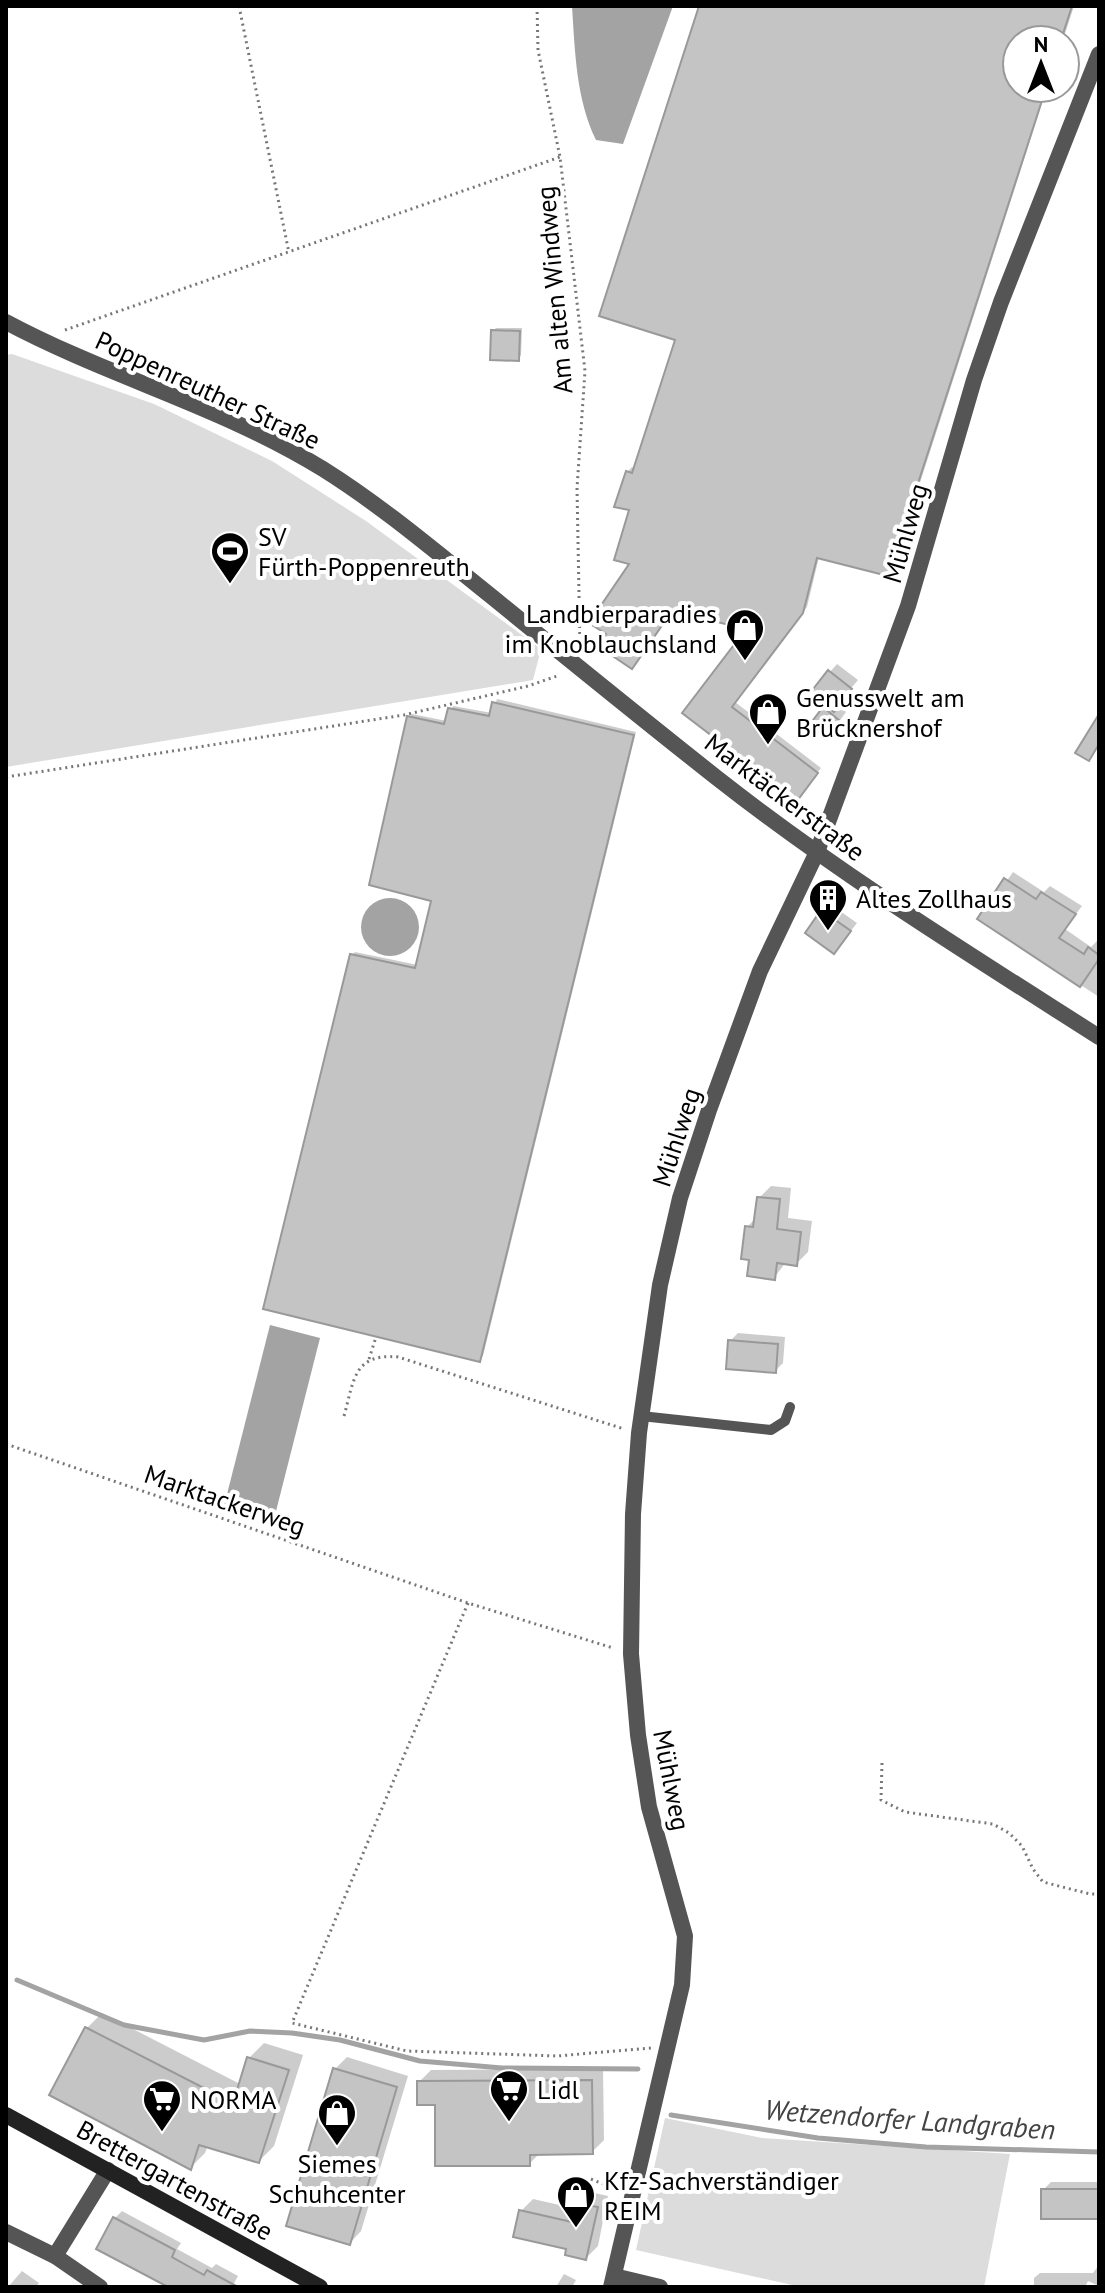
<svg xmlns="http://www.w3.org/2000/svg" width="1105" height="2293" viewBox="0 0 1105 2293" font-family="'PT Sans',sans-serif">
	<rect width="100%" height="100%" fill="#fff"/>
	<g fill="#dcdcdc">
		<path d="M12,354L154,404L272,461L366,521L541,649L533,680L6,767V355Z"/>
		<path d="M665,2118L762,2138L1010,2154L984,2287H801L636,2250Z"/>
	</g>
	<g fill="#a3a3a3">
		<path d="M572,6H673L623,144L596,140C576,99 575,51 572,6Z"/>
		<circle cx="390" cy="927" r="29"/>
		<path d="M270,1325L320,1338L274,1519L224,1506Z"/>
	</g>
	<g fill="#0003">
		<path d="M701,6H1074L1063,40H1017V88H1047L892,570L888,574L819,557L807,607L735,702L821,768L801,794L684,713L749,628L672,609L608,634L632,563V509L627,472L632,467L636,469L678,338Z"/>
		<path d="M496,328H522L521,355L518,359L493,331Z"/>
		<path d="M837,664L858,680L837,705L846,712L835,727L824,709L828,705L830,672Z"/>
		<path d="M497,699L636,732L483,1356L479,1359L352,955L355,952L418,965L433,899L409,717L412,714L447,721L453,706L492,713Z"/>
		<path d="M1013,872L1044,892L1050,886L1082,906L1065,929L1091,947L1097,941L1099,942V997L980,919Z"/>
		<path d="M830,904L857,923L834,952L823,911Z"/>
		<path d="M771,1186L791,1188L788,1218L812,1221L808,1252L796,1264L786,1262L774,1278L751,1258L747,1227L756,1218L759,1198Z"/>
		<path d="M738,1333L785,1337L783,1363L775,1371L730,1341Z"/>
		<path d="M102,2013L240,2084L249,2058L264,2043L303,2055L274,2146L259,2161L208,2145L205,2153L190,2168L87,2028Z"/>
		<path d="M347,2057L408,2076L361,2231L350,2243L335,2069Z"/>
		<path d="M603,2069L604,2140L592,2152L540,2153L529,2164L437,2103L419,2082L431,2070Z"/>
		<path d="M1051,2182H1099V2217L1043,2190Z"/>
		<path d="M590,2192L608,2196L598,2246L586,2258L521,2211L533,2199L577,2209L578,2204Z"/>
		<path d="M122,2211L181,2243L177,2249L212,2268L216,2264L238,2276L232,2287H170L115,2218Z"/>
		<path d="M1099,2265V2286L1088,2281L1085,2287H1034V2278L1040,2273H1093Z"/>
		<path d="M22,2271L39,2283L36,2287H8Z"/>
		<path d="M564,2274L576,2280L572,2287H556Z"/>
	</g>
	<g fill="none" stroke-linecap="round" stroke-linejoin="round">
		<g stroke="#a3a3a3" stroke-width="5">
			<path d="M17,1980L124,2025L204,2040L250,2031L292,2033L340,2040L420,2061L502,2068L638,2069"/>
			<path d="M671,2115L818,2138L926,2147L1099,2152"/>
		</g>
	</g>
	<g fill="#c4c4c4" stroke="#999" stroke-width="2">
		<path d="M699,6H1072L1061,40H1017V88H1046L888,576L817,558L803,613L732,707L818,773L797,801L682,713L746,629L672,611L632,669L598,646L606,634L589,623L629,564L614,560L629,510L614,507L626,471L632,473L675,340L599,316Z"/>
		<path d="M491,330L520,331L519,361L490,360Z"/>
		<path d="M828,670L852,689L834,712L810,693Z"/>
		<path d="M492,702L634,735L480,1362L263,1309L350,954L415,968L431,901L369,885L407,716L444,724L448,708L489,716Z"/>
		<path d="M823,707L840,721L827,738L810,724Z"/>
		<path d="M1099,714V744L1089,761L1075,753Z"/>
		<path d="M1004,878L1036,899L1041,892L1076,914L1059,938L1084,954L1088,947L1099,955V959L1080,987L977,919Z"/>
		<path d="M821,910L851,931L834,954L805,933Z"/>
		<path d="M757,1197L780,1199L777,1229L801,1232L797,1266L777,1263L775,1280L747,1276L749,1260L741,1259L745,1226L753,1227Z"/>
		<path d="M728,1340L778,1344L776,1373L726,1369Z"/>
		<path d="M85,2027L233,2103L247,2057L289,2070L259,2163L199,2145L191,2170L49,2095Z"/>
		<path d="M333,2068L397,2087L350,2245L286,2226Z"/>
		<path d="M592,2080L593,2154L530,2155V2166H435V2105H417V2081Z"/>
		<rect x="1041" y="2189" width="58" height="30"/>
		<path d="M576,2203L598,2207L586,2260L565,2255L566,2249L513,2237L519,2210L572,2222Z"/>
		<path d="M113,2217L175,2250L172,2257L204,2275L207,2270L238,2287H168L96,2249Z"/>
	</g>
	<g fill="none" stroke-linecap="round" stroke-linejoin="round">
		<g stroke="#777" stroke-width="3" stroke-dasharray="2 4" stroke-linecap="butt">
			<path d="M239,6L289,253"/>
			<path d="M537,6L538,50L560,157L585,371L577,488L580,647"/>
			<path d="M65,330L560,157"/>
			<path d="M6,777L404,715L528,686L560,675"/>
			<path d="M369,1359L376,1337"/>
			<path d="M344,1416C354,1381 353,1353 398,1357L624,1429"/>
			<path d="M6,1444L468,1603L613,1648"/>
			<path d="M468,1603L292,2023L407,2051L557,2056L651,2048"/>
			<path d="M882,1763L881,1800L905,1812L993,1824L1009,1833L1022,1846L1033,1869L1043,1882L1090,1894H1099"/>
			<path d="M591,2179L615,2189"/>
		</g>
		<path stroke="#555" stroke-width="10" d="M641,1416L771,1430L785,1421L790,1407"/>
		<g stroke="#555" stroke-width="16">
			<path d="M6,2232L55,2256L100,2287"/>
			<path d="M55,2256L108,2170"/>
			<path d="M614,2276L660,2287"/>
			<path d="M611,2287L682,1985L685,1936L649,1807L638,1735L631,1654L633,1514L639,1433L660,1285L680,1198L709,1110L760,971L817,852"/>
		</g>
		<g stroke="#555" stroke-width="16">
			<path d="M6,322C109,377 223,407 323,469C382,506 436,552 491,596C566,657 641,718 717,778C838,873 969,954 1099,1037"/>
			<path d="M817,852L908,606L974,380L1001,302L1099,54"/>
		</g>
		<path stroke="#222" stroke-width="16" d="M6,2115L320,2287"/>
	</g>
	<defs>
		<g id="stadium-pin" transform="scale(2)"><path d="M0 17L-7.5 6A9.5 9.5 0 1 1 7.5 6Z" fill="#000" stroke="#fff"/><path d="M0-5a6.5 5 0 1 0 0 10a6.5 5 0 1 0 0-10ZM-3.5-1.8h7v3.6h-7Z" fill="#fff"/></g>
		<g id="shop-pin" transform="scale(2)"><path d="M0 17L-7.5 6A9.5 9.5 0 1 1 7.5 6Z" fill="#000" stroke="#fff"/><path d="M-5-2.5h2.3a2.7 3.5 0 0 1 5.4 0H5L5.5 6h-11ZM-1.5-2.5h3a1.5 2.3 0 0 0-3 0Z" fill="#fff"/></g>
		<g id="building-pin" transform="scale(2)"><path d="M0 17L-7.5 6A9.5 9.5 0 1 1 7.5 6Z" fill="#000" stroke="#fff"/><path d="M-4-6H4V6H1V3H-1V6H-4ZM-2.5-4.3h1.7v1.8h-1.7ZM.8-4.3h1.7v1.8H.8ZM-2.5-1h1.7V.8h-1.7ZM.8-1h1.7V.8H.8Z" fill="#fff"/></g>
		<g id="supermarket-pin" transform="scale(2)"><path d="M0 17L-7.5 6A9.5 9.5 0 1 1 7.5 6Z" fill="#000" stroke="#fff"/><path d="M-6-5.5h2.5l.6 2H6L4.5 2H-2.5L-4.4-4H-6ZM-1.5 3.2a1.3 1.3 0 1 0 .1 0ZM3 3.2a1.3 1.3 0 1 0 .1 0Z" fill="#fff"/></g>
	</defs>
	<g fill-rule="evenodd">
		<use href="#stadium-pin" x="230" y="551"/>
		<use href="#shop-pin" x="745" y="628"/>
		<use href="#shop-pin" x="768" y="712"/>
		<use href="#building-pin" x="828" y="898"/>
		<use href="#supermarket-pin" x="509" y="2089"/>
		<use href="#supermarket-pin" x="162" y="2099"/>
		<use href="#shop-pin" x="337" y="2113"/>
		<use href="#shop-pin" x="576" y="2195"/>
	</g>
	<g text-anchor="middle" dominant-baseline="central" stroke-width="8" stroke-linejoin="round" paint-order="stroke">
		<g font-size="26" fill="#000" stroke="#fff">
			<text transform="translate(554 290) rotate(-95)">Am alten Windweg</text>
			<text transform="translate(208 390) rotate(25)">Poppenreuther Straße</text>
			<text transform="translate(905 533) rotate(-74)">Mühlweg</text>
			<text transform="translate(785 797) rotate(37)">Marktäckerstraße</text>
			<text transform="translate(676 1137) rotate(-72)">Mühlweg</text>
			<text transform="translate(225 1500) rotate(19)">Marktackerweg</text>
			<text transform="translate(672 1780) rotate(79)">Mühlweg</text>
			<text transform="translate(175 2180) rotate(29)">Brettergartenstraße</text>
		</g>
		<g font-size="26" fill="#000" stroke="#fff" text-anchor="start">
			<text x="258" y="536">SV<tspan x="258" dy="30">Fürth-Poppenreuth</tspan></text>
			<text x="717" y="613" text-anchor="end">Landbierparadies<tspan x="717" dy="30">im Knoblauchsland</tspan></text>
			<text x="796" y="697">Genusswelt am<tspan x="796" dy="30">Brücknershof</tspan></text>
			<text x="856" y="898">Altes Zollhaus</text>
			<text x="537" y="2089">Lidl</text>
			<text x="190" y="2099">NORMA</text>
			<text x="337" y="2163" text-anchor="middle">Siemes<tspan x="337" dy="30">Schuhcenter</tspan></text>
			<text x="604" y="2180">Kfz-Sachverständiger<tspan x="604" dy="30">REIM</tspan></text>
		</g>
		<g font-size="28" font-style="italic" fill="#444" stroke="#fff">
			<text transform="translate(910 2119) rotate(4)">Wetzendorfer Landgraben</text>
		</g>
	</g>
	<rect width="1105" height="2293" fill="none" stroke="#000000" stroke-width="16"/>
	<g transform="translate(1041 64)"><circle r="38" fill="#ffffff" stroke="#999999" stroke-width="2"/>
	<path d="M0-6L14 30L0 20L-14 30Z" fill="#000000"/>
	<text y="-12" font-size="22" font-weight="bold" text-anchor="middle" fill="#000000">N</text>
	</g>
</svg>
